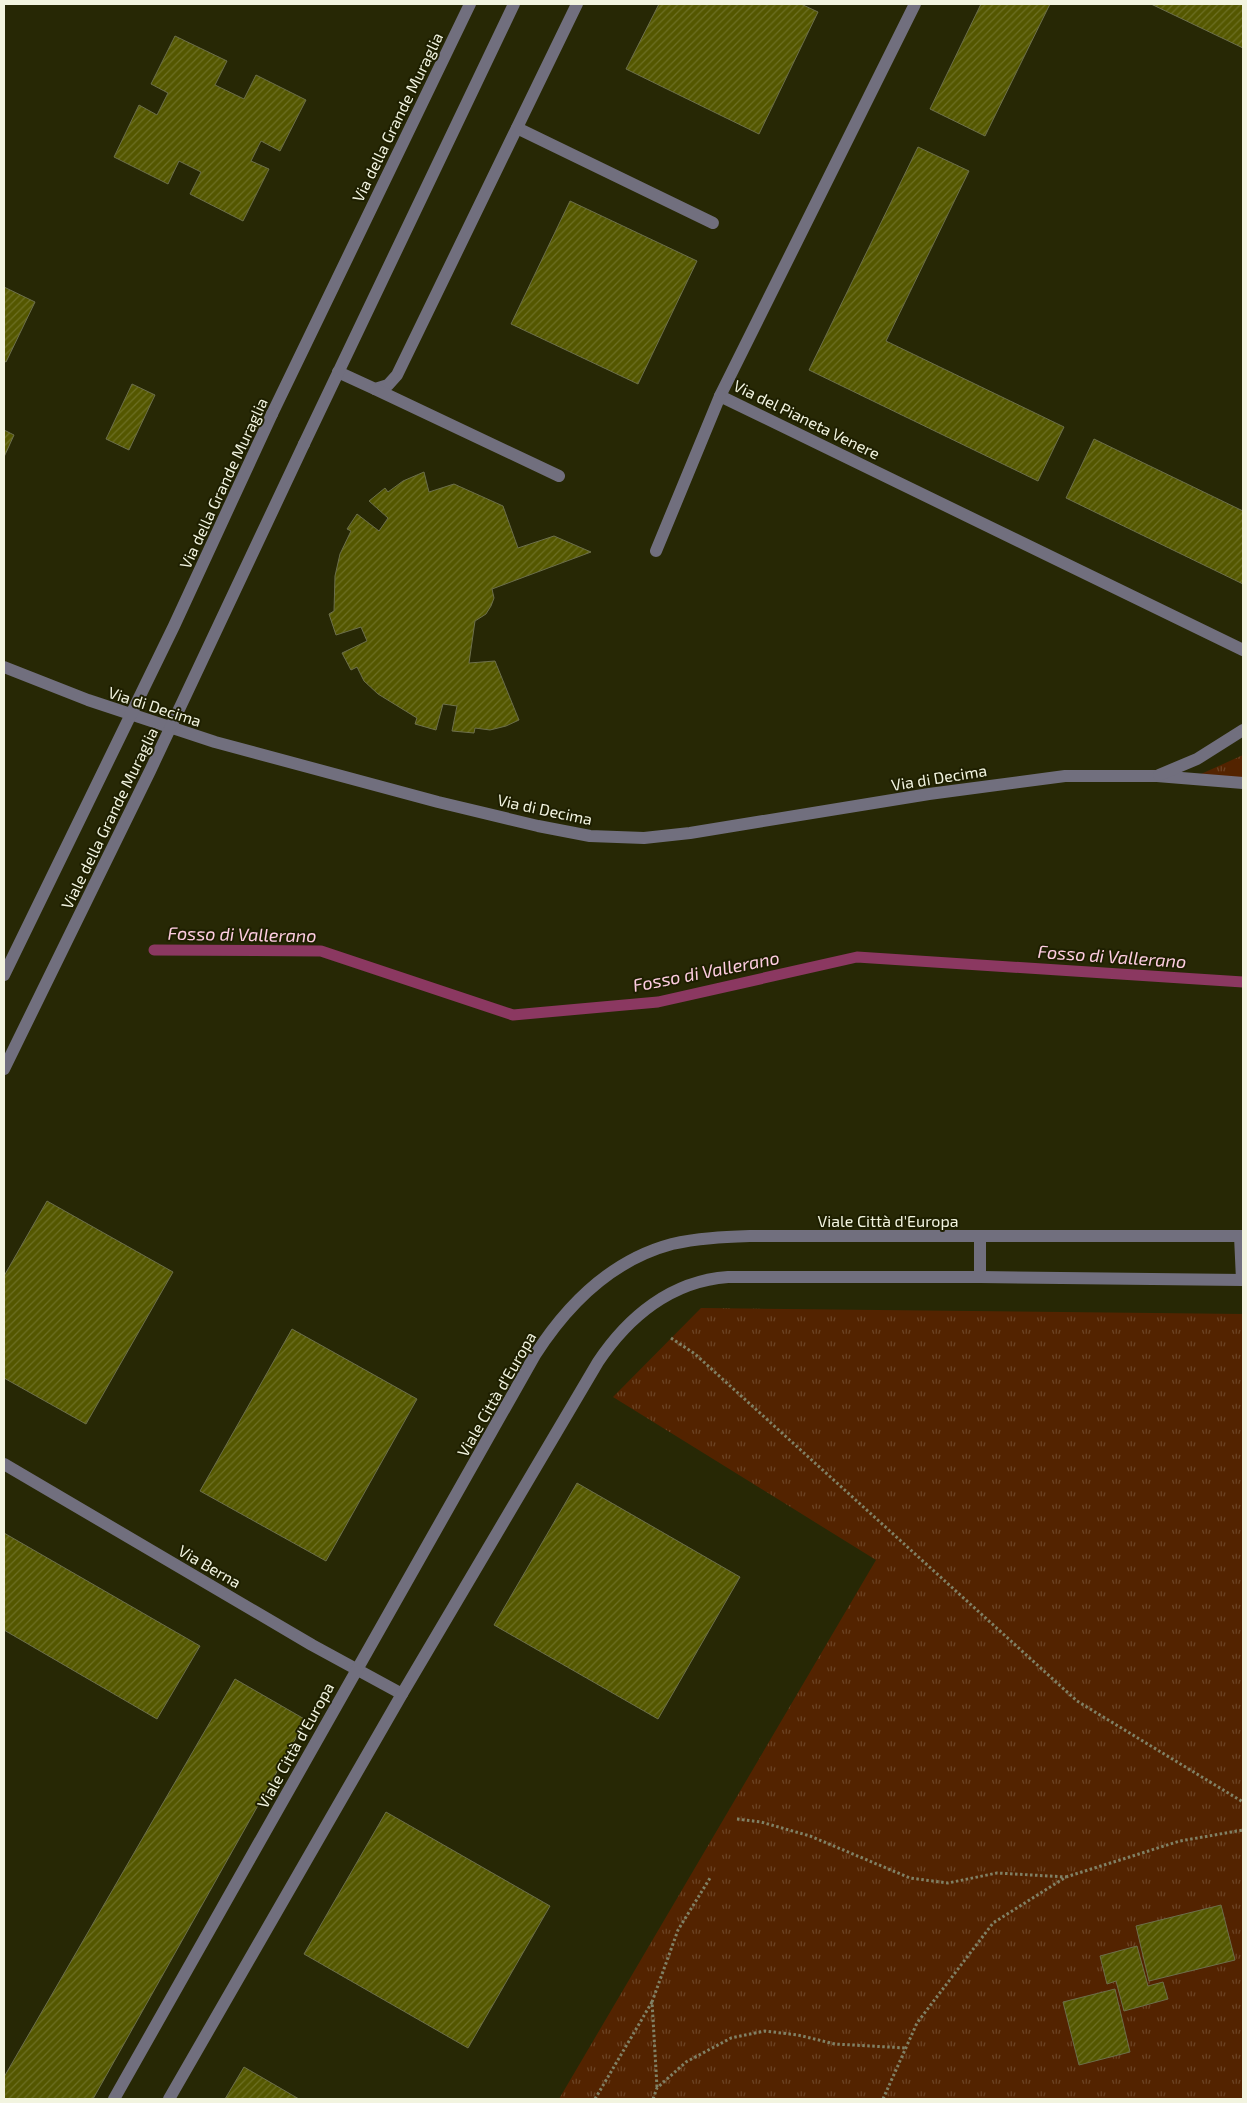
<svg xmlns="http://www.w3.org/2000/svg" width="1247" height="2103" viewBox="0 0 1247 2103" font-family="'Exo 2',sans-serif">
	<defs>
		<pattern id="grass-tufts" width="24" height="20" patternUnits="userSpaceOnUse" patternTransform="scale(1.25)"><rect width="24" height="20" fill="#532300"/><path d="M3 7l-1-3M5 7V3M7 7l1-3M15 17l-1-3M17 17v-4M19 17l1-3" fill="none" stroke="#6c4425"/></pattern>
		<pattern id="building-hatch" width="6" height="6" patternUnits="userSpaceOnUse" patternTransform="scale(1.25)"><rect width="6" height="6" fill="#545700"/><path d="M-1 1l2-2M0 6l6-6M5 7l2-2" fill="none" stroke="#6d7025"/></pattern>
	</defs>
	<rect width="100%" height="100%" fill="#272805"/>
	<g fill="url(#grass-tufts)">
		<path d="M1243,755V778L1201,774Z"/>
		<path d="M701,1308L1243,1314V2099H559L876,1560L613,1397Z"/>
	</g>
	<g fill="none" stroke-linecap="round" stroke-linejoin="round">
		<path stroke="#8b3861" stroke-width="11" d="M154,950L321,951L513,1015L658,1002L857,957L1243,982"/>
	</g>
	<g fill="url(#building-hatch)" stroke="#6c6f4b">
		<path d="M659,4H801L818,12L759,134L626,69Z"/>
		<path d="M981,4H1050L985,136L930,109Z"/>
		<path d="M1151,4H1243V48Z"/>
		<path d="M175,36L227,61L215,85L244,99L256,75L306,100L280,151L261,141L251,161L269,169L243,221L190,194L201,172L179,161L168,184L114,157L139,105L157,115L168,93L151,84Z"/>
		<path d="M918,147L969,171L886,341L1064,427L1038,481L809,370Z"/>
		<path d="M570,201L697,261L638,384L511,324Z"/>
		<path d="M4,287L35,302L6,362L4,361Z"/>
		<path d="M132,384L155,395L129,450L106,439Z"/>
		<path d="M4,430L14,435L4,457Z"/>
		<path d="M1094,439L1243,511V584L1066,498Z"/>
		<path d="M424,472L429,492L454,484L503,506L518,548L554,536L591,552L492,589L494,598L491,606L486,614L475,621L469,663L495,661L519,720L506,726L490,730L475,728L474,733L452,731L457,706L443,704L436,730L415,724L417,718L378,694L364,681L357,667L351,670L342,653L367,641L361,627L336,635L329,614L334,611L335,576L340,554L351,531L347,529L357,514L379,531L388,518L369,501L385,488L388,492L403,481Z"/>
		<path d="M47,1201L173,1272L86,1424L4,1378V1276Z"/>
		<path d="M292,1329L417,1399L326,1561L200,1491Z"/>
		<path d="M577,1483L740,1577L658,1719L494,1625Z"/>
		<path d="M4,1533L200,1646L157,1719L4,1630Z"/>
		<path d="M235,1679L306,1720L93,2099H4V2077Z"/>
		<path d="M386,1812L550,1906L468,2048L304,1954Z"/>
		<path d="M1221,1905L1235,1960L1149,1981L1136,1926Z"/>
		<path d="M1137,1946L1148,1986L1163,1982L1168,1999L1124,2011L1116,1981L1107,1984L1100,1956Z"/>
		<path d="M1115,1989L1130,2052L1079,2065L1063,2002Z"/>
		<path d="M244,2067L299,2099H225Z"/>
	</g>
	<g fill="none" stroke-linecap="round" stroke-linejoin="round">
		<g stroke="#808165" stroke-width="3" stroke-dasharray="2.5 2.5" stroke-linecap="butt">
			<path d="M671,1338L695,1354L1077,1701L1243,1802"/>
			<path d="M737,1819L761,1822L810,1836L910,1878L948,1883L997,1873L1066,1877"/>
			<path d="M657,2087L652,2002L678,1930L710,1878"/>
			<path d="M595,2099L652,2002"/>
			<path d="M653,2099L657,2088L686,2062L731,2038L765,2031L798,2035L835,2044L906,2048"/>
			<path d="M883,2099L917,2023L993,1923L1066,1877L1180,1841L1243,1830"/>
		</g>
		<g stroke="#716f7e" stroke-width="12">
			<path d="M915,4L720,396L1243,650"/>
			<path d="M517,128L713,223"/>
			<path d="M338,372L375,389L388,385L397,375L577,4"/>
			<path d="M375,389L559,476"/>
			<path d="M272,414L470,4"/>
			<path d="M304,444L514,4"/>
			<path d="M656,551L720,396"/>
			<path d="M4,667L88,700L215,742L438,802L538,826L590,836L644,838L690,833L929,794L1065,776H1157L1243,783"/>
			<path d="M1159,775L1197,759L1243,730"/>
			<path d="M1240,1236L1242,1280"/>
			<path d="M980,1277V1236"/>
			<path d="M4,1464L312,1645L402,1694"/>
			<path d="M114,2099L535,1355C567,1305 612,1260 672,1244C697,1238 725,1237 751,1236H1243"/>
			<path d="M169,2099L402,1694L598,1362C628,1317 671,1281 728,1277H980L1243,1280"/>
		</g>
		<g stroke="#716f7e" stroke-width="12">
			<path d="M4,975L174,626L272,414"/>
			<path d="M4,1069L150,771L304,444"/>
		</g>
	</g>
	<g text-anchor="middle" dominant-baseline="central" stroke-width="4" stroke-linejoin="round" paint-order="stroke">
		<g font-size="16" fill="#f2f4e0" stroke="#1e1f00">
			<text transform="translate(397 117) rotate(-64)">Via della Grande Muraglia</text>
			<text transform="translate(807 419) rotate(26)">Via del Pianeta Venere</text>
			<text transform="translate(223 483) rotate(-65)">Via della Grande Muraglia</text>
			<text transform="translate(155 706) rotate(18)">Via di Decima</text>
			<text transform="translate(939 777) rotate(-9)">Via di Decima</text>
			<text transform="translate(545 809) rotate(12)">Via di Decima</text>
			<text transform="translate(109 818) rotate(-64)">Viale della Grande Muraglia</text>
			<text x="888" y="1220">Viale Città d'Europa</text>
			<text transform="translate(496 1394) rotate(-60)">Viale Città d'Europa</text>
			<text transform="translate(210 1566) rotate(30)">Via Berna</text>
			<text transform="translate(295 1745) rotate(-61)">Viale Città d'Europa</text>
		</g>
		<g font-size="18" font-style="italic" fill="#fecde1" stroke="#1e1f00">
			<text transform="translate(242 934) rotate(1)">Fosso di Vallerano</text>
			<text transform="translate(1112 956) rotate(4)">Fosso di Vallerano</text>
			<text transform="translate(706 971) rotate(-11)">Fosso di Vallerano</text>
		</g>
	</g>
	<rect width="1247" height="2103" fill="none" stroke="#f2f4e0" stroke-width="10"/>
</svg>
